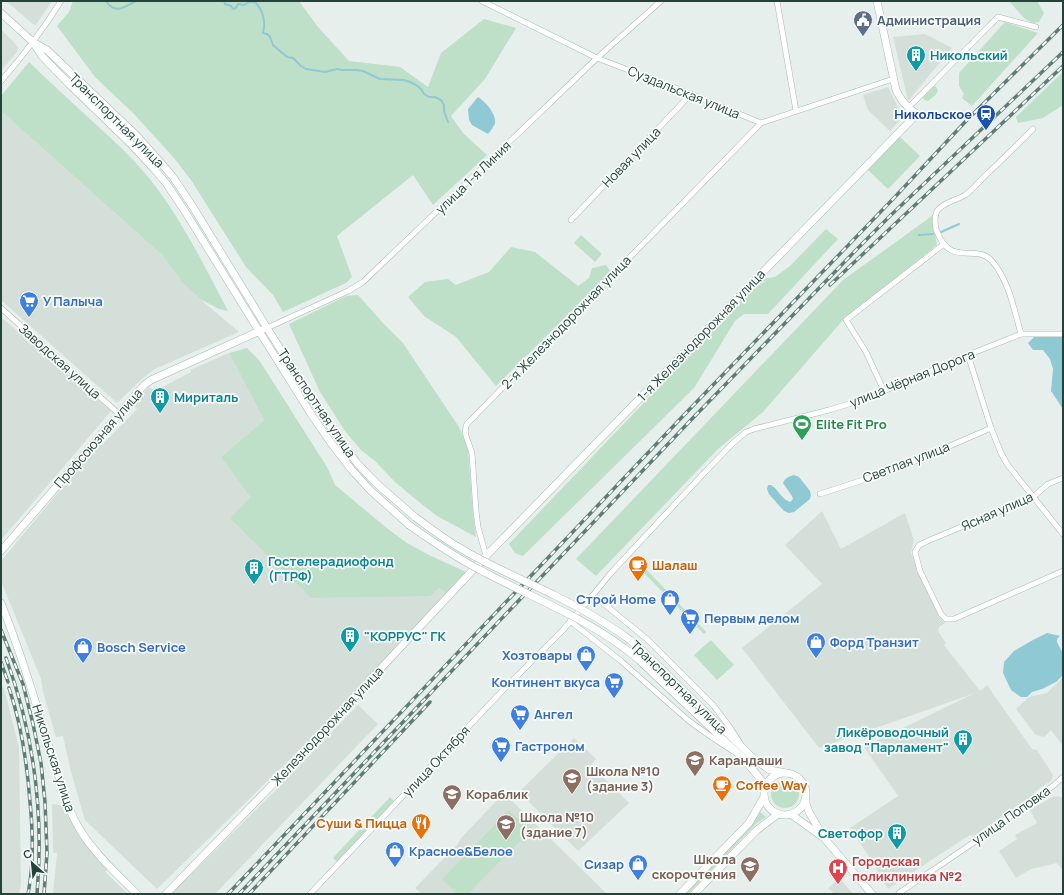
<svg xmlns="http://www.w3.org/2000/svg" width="1064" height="895" viewBox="0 0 1064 895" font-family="Manrope,sans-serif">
	<rect width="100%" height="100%" fill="#e6efeb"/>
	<g fill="#d4dfda">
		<path d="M6,1H52L35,26Z"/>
		<path d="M1,30L12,40L18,48L17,52L1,71Z"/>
		<path d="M925,34L952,48L908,101L893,37Z"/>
		<path d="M888,87L903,117L890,131L868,110L863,95Z"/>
		<path d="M1,111L162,255L183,283L200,299L239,332L155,369L144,377L117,403L1,300Z"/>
		<path d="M1,317L111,411L1,540Z"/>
		<path d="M229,353L264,420L221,457L250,497L230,518L439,588L446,593L327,723L157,889L85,820L71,772L63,736L56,737L43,692L41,679L1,581V561L99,443L102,445L137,409L132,404L149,387L155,391L191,372L190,370Z"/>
		<path d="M822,511L841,549L905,513L914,540L911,553L918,571L939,617L945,623L939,627L938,631L946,643L944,645L980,691L987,685L1032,749L1037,750L1053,775L1051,781L1034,792V794L974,836L970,835L939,855L888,889L868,855L850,828L898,796L864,747L975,693L819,748L742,648L822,584L785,545Z"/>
		<path d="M1063,677V746L1051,730L1044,737L1036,735L1016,709L1029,697L1047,693Z"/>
		<path d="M1,683L5,692L19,748L21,884L19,894H1Z"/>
		<path d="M358,705L378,724L215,894H171L275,791Z"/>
		<path d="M574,738L596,759L591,765L629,803L578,851L519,792Z"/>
		<path d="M504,793L607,894H422L415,888L457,845L462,837Z"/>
		<path d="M1058,796L1063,798V871L1057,863L1031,869L1016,878L999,851L1017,839L1015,835L1037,823L1030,810L1052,797Z"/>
		<path d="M52,804L59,805L64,807L79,836L108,869L105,872L128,894H53L57,853H53Z"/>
		<path d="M839,880L842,881L853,894H835L828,888L836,881Z"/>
	</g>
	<g fill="#bfe0c8">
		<path d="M73,1H299L318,27L349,61L400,67L428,87L441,53L484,19L516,28L485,79L451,116L463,133L487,155L433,205L413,175L337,236L352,277L346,283L283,312L273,295L246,267L191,180L174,158L134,114L95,77L57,26L69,12Z"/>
		<path d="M1009,1H1037L1044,13L1039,22L1032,23L1024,18Z"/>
		<path d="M1005,22L1038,33L972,106L962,98L964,94L959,86V73Z"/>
		<path d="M29,62C49,81 70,101 91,120C111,138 132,157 149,178C181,218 204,265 228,311L219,309L200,299L183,283L162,255L1,111V96Z"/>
		<path d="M1063,72V105L1043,118L1018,123L1016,117Z"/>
		<path d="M935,86C942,92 933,97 928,101L924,100L923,97L933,87Z"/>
		<path d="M899,136L920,156L888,189L868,170Z"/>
		<path d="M932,216L937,245L843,320L763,412L718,449L596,576L576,559L843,280Z"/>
		<path d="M826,229L838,239L768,314H744L735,321L694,388L523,556L515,553L509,544L762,279L775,277L790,266Z"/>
		<path d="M581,235L602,254L595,262L574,243Z"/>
		<path d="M511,247L535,252L578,286L589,278L592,268L606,265L611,272L496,386L456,337L424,316L408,297L425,282L448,279L456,285L489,272Z"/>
		<path d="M358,295L383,323L403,343L459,427L468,448L473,513L476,537L437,516L419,502L395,482L375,461L361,450L345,431L320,392L289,324L346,296Z"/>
		<path d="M247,348L259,360L327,467L335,485L388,529L407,543L429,555L466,572L446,593L439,588L430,596L311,598L230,518L250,497L221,457L264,420L229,353Z"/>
		<path d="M645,568L706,632L704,634L642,571Z"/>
		<path d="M711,640L734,665L717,680L694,655Z"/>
		<circle cx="785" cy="794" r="14"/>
		<path d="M390,797L394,801L337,862L333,858Z"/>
		<path d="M509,810L530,831L468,894H457L442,879Z"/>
		<path d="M760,812L766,817L757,823L688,894H685L755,820Z"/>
	</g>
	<g fill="#8ec9d4">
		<path d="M478,97C486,102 496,114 495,123C494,126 490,132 488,134L472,125L469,120L468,109Z"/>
		<path d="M1035,336L1063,337V409L1051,391L1053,369L1050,359L1043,350H1033L1028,343Z"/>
		<path d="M794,475L799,477L810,491L811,495L810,499L794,512L789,513L784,511L769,494L767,489L768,485H771C779,490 781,499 790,502L793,499L792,496L783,483C785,478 790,476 794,475Z"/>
		<path d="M1047,633L1060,636L1057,639V642L1063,654V675L1056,682L1042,689L1032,692L1027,697H1021L1011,690L1003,673L1004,662L1014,651L1033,640Z"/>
	</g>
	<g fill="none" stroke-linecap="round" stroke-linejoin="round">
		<g stroke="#8ec9d4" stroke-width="2">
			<path d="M106,1C115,15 125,7 136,1"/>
			<path d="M224,1L225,4L231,6L233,9L236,8L238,4L244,5L249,2H255C263,10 266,22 263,33L267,34L270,37L273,45L287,57L293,58L301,66L306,69L325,72L337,69L343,70H357L363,71L380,79L404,80L410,82L416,85L421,89L424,94L429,97H435L441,100L444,105V111L448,122"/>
			<path d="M941,232L959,224"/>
			<path d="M919,235L933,234"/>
		</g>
		<g stroke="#a8b8b2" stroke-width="6">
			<g id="street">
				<path d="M482,1L597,58L691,94L761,123L893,79"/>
				<path d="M777,1L796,111"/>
				<path d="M1,81C23,56 43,30 61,1"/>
				<path d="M908,108L998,17L1036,27"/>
				<path d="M571,220L691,94"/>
				<path d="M1,308L119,414"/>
				<path d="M267,328L348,291L363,282L597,58L661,1"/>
				<path d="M1021,334C1014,309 1009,281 992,261C978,245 957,262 943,243C940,239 938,234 936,229C935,224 934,217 937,211C942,203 957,200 965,195C973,190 980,180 987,174C1003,159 1018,144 1033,129"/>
				<path d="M968,355L991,428L1001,453L1007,464L1063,534"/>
				<path d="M884,391L866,352L846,320L944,244"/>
				<path d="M1063,478L1048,484L1033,497L930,540L919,545L915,552L920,571L941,614L946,619H954L1063,571"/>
				<path d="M820,494L897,469L991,428"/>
				<path d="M486,556L478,527L476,511L472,454C470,444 462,433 467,424L761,123"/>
				<path d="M593,595L648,640L713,705L729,726L740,743"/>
				<path d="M570,621L621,661L689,721L710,736L733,751"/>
				<path d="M899,893L967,847L1053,786L1063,777"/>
				<path d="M310,894L505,688L563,630L593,595L610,574L705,472L733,443L746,432L754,429L829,410L865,399L968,355L1021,334H1063"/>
			</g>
		</g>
		<g stroke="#a4bbb3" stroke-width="8">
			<g id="secondary">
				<path d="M1,13L33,42L47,50L137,136L161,163L173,177L193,207L267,328L319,410L337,436L357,463L376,483L415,517"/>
				<path d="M33,42L42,56L69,84L130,143L154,169L166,183L186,213L254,323L311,414L331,443L351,469L370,490L409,525"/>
				<path d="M1,551L144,385L151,380L262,330"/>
				<path d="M1,603C17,643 30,683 42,724C48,745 55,765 62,786C66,800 71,815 79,828C92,851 118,875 137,894"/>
				<path d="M630,640L643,651L754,759L770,770L786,773"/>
				<path d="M624,648L639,660L744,759L762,781L764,790"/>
				<circle cx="785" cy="794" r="21"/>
				<path d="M805,801L809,812L824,838L872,894"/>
				<path d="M792,815L821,836"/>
				<path d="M166,894L309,747L383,666L486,556L917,114C907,108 901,101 896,90L877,1"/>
				<path d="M680,894L749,823L764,797"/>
				<path d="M694,894L757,830L778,814"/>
			</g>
		</g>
		<use href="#street" stroke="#fff" stroke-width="5"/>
		<use href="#secondary" stroke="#fff" stroke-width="7"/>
		<g stroke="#5f7d75" stroke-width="3.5">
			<g id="rail">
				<path d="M830,285L1063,66"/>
				<path d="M1,630L23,684L33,724L41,763L45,802L47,853L44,894"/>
				<path d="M6,658C34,734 44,813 37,894"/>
				<path d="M1,662L8,682"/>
				<path d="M9,688C22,726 27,762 30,802C33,832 34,864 28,894"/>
				<path d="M228,894L684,415L893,199L966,121L1063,25"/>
				<path d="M239,894L690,421L860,246L891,215L1063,52"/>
				<path d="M249,894L430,702"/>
			</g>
		</g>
		<use href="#rail" stroke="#f7fbf9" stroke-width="2" stroke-dasharray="6" stroke-linecap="butt"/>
		<g stroke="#a4bbb3" stroke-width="8" stroke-linecap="butt">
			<g id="secondary-bridge">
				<path d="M415,517C430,528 444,539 460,548C491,567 524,580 556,596C582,609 607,623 630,640"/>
				<path d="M409,525C433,542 458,559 484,572C531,597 581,616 624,648"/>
			</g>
		</g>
		<use href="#secondary-bridge" stroke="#fff" stroke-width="7"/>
	</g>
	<defs>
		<g id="civic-pin" transform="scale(1)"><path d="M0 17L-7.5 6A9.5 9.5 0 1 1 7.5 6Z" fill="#5c6f8a" stroke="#f7fbf9"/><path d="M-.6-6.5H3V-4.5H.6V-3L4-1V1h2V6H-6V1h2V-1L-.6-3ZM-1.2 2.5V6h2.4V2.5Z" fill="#fff"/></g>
		<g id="building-pin" transform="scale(1)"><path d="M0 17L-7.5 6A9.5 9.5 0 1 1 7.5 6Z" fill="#0f9aa8" stroke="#f7fbf9"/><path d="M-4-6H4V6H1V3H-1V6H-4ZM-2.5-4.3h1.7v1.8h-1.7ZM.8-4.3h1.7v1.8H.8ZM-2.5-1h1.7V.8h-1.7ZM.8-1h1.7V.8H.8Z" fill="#fff"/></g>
		<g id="station-pin" transform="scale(1)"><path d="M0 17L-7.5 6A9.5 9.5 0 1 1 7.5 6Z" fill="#1a4fb4" stroke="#f7fbf9"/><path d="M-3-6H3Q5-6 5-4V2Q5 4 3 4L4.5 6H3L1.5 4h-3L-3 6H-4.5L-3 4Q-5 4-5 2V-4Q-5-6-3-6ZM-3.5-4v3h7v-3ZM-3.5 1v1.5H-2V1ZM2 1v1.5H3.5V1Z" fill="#fff"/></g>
		<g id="supermarket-pin" transform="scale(1)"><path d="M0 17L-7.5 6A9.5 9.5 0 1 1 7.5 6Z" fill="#3f7fe0" stroke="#f7fbf9"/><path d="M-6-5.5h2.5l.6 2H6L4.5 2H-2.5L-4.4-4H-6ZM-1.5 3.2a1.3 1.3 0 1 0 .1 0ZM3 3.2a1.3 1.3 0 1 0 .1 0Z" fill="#fff"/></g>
		<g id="stadium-pin" transform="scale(1)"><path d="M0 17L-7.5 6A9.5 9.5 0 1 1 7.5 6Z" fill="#2e9e5b" stroke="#f7fbf9"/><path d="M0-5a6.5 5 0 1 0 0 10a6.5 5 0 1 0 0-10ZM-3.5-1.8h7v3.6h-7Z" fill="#fff"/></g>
		<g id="cafe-pin" transform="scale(1)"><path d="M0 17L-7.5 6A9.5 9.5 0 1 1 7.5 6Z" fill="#e8710a" stroke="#f7fbf9"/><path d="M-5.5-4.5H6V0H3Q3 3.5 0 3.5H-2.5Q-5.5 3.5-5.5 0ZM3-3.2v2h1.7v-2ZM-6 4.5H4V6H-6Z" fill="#fff"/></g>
		<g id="shop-pin" transform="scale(1)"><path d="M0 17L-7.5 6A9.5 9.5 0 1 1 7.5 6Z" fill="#3f7fe0" stroke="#f7fbf9"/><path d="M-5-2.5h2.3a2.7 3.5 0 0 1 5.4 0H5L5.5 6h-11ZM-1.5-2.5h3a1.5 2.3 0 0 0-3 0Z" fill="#fff"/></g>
		<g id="school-pin" transform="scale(1)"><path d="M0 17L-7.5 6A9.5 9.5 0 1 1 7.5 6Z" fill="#8d6e63" stroke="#f7fbf9"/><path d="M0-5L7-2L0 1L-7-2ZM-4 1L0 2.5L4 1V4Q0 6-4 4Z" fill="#fff"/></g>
		<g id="restaurant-pin" transform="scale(1)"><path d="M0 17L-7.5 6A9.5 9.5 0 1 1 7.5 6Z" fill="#e8710a" stroke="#f7fbf9"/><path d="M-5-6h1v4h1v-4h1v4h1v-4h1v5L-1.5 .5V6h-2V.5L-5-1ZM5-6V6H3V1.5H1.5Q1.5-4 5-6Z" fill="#fff"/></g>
		<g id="hospital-pin" transform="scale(1)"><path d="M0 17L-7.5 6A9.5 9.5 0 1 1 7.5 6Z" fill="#e0444e" stroke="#f7fbf9"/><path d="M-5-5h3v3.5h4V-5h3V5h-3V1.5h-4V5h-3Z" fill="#fff"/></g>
	</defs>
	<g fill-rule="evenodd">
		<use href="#civic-pin" x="863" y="20"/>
		<use href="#building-pin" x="916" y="55"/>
		<use href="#station-pin" x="986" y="114"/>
		<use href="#supermarket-pin" x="29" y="301"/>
		<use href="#building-pin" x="160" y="397"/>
		<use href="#stadium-pin" x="802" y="424"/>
		<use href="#cafe-pin" x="638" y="565"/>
		<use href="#building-pin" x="254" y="568"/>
		<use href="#shop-pin" x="670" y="599"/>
		<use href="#supermarket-pin" x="690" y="618"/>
		<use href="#building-pin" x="350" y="636"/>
		<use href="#shop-pin" x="816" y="642"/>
		<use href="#shop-pin" x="83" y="647"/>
		<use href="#shop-pin" x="586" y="655"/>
		<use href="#supermarket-pin" x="614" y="682"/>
		<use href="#supermarket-pin" x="520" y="714"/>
		<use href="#building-pin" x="963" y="739"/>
		<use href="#supermarket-pin" x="501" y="746"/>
		<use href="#school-pin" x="695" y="760"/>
		<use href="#school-pin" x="572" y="778"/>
		<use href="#cafe-pin" x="722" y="785"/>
		<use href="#school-pin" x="452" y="794"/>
		<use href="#restaurant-pin" x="421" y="823"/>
		<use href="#school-pin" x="506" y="824"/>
		<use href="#building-pin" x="897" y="833"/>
		<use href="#shop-pin" x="395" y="851"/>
		<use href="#shop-pin" x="638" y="864"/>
		<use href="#school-pin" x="750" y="866"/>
		<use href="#hospital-pin" x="838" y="868"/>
	</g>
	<g text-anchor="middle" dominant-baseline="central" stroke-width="3.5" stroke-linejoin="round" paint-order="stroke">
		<g font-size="13" font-weight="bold" fill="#4e5e75" stroke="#f7fbf9" text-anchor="start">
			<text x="877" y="20">Администрация</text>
		</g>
		<g font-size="13" font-weight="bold" fill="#0d838f" stroke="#f7fbf9" text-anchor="start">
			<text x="930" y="55">Никольский</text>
			<text x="174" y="397">Мириталь</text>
			<text x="268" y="561">Гостелерадиофонд<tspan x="268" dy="15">(ГТРФ)</tspan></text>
			<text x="364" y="636">"КОРРУС" ГК</text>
			<text x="949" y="732" text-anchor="end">Ликёроводочный<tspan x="949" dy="15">завод "Парламент"</tspan></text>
			<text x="883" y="833" text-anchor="end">Светофор</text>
		</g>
		<g font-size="13" fill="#24423a" stroke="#f7fbf9">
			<text transform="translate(684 92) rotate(22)">Суздальская улица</text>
			<text transform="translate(117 120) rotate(45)">Транспортная улица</text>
			<text transform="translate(631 157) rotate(-46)">Новая улица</text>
			<text transform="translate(473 177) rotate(-44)">улица 1-я Линия</text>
			<text transform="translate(566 322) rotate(-46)">2-я Железнодорожная улица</text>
			<text transform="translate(701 335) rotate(-46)">1-я Железнодорожная улица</text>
			<text transform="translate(60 361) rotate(42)">Заводская улица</text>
			<text transform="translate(912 378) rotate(-22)">улица Чёрная Дорога</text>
			<text transform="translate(317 403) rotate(56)">Транспортная улица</text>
			<text transform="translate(98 438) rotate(-49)">Профсоюзная улица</text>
			<text transform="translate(906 462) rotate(-21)">Светлая улица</text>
			<text transform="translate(997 511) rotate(-24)">Ясная улица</text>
			<text transform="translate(679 687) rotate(44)">Транспортная улица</text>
			<text transform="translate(327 726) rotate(-47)">Железнодорожная улица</text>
			<text transform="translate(54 758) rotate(72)">Никольская улица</text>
			<text transform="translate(436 761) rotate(-47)">улица Октября</text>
			<text transform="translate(1011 815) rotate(-35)">улица Поповка</text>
		</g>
		<g font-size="13" font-weight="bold" fill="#164399" stroke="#f7fbf9" text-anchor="end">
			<text x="972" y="114">Никольское</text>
		</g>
		<g font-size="13" font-weight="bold" fill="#366cbe" stroke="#f7fbf9" text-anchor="start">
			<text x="43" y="301">У Палыча</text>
			<text x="656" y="599" text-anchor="end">Строй Home</text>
			<text x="704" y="618">Первым делом</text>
			<text x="830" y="642">Форд Транзит</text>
			<text x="97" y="647">Bosch Service</text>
			<text x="572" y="655" text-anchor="end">Хозтовары</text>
			<text x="600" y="682" text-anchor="end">Континент вкуса</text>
			<text x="534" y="714">Ангел</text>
			<text x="515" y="746">Гастроном</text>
			<text x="409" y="851">Красное&amp;Белое</text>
			<text x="624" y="864" text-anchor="end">Сизар</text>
		</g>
		<g font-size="13" font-weight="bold" fill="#27864d" stroke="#f7fbf9" text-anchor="start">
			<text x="816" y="424">Elite Fit Pro</text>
		</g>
		<g font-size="13" font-weight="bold" fill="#c56008" stroke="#f7fbf9" text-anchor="start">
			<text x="652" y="565">Шалаш</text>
			<text x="736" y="785">Coffee Way</text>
			<text x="407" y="823" text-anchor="end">Суши &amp; Пицца</text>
		</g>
		<g font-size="13" font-weight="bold" fill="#785e54" stroke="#f7fbf9" text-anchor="start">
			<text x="709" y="760">Карандаши</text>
			<text x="586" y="771">Школа №10<tspan x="586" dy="15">(здание 3)</tspan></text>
			<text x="466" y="794">Кораблик</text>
			<text x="520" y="817">Школа №10<tspan x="520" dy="15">(здание 7)</tspan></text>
			<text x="736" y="859" text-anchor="end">Школа<tspan x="736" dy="15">скорочтения</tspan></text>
		</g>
		<g font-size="13" font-weight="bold" fill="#be3a42" stroke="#f7fbf9" text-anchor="start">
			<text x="852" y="861">Городская<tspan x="852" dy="15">поликлиника №2</tspan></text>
		</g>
	</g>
	<rect width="1064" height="895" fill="none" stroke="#24423a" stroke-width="4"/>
	<g transform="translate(32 863) rotate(333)" stroke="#f7fbf9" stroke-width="3" paint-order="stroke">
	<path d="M0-3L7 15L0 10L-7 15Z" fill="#24423a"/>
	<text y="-6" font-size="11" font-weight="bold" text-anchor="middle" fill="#24423a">С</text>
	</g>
</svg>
